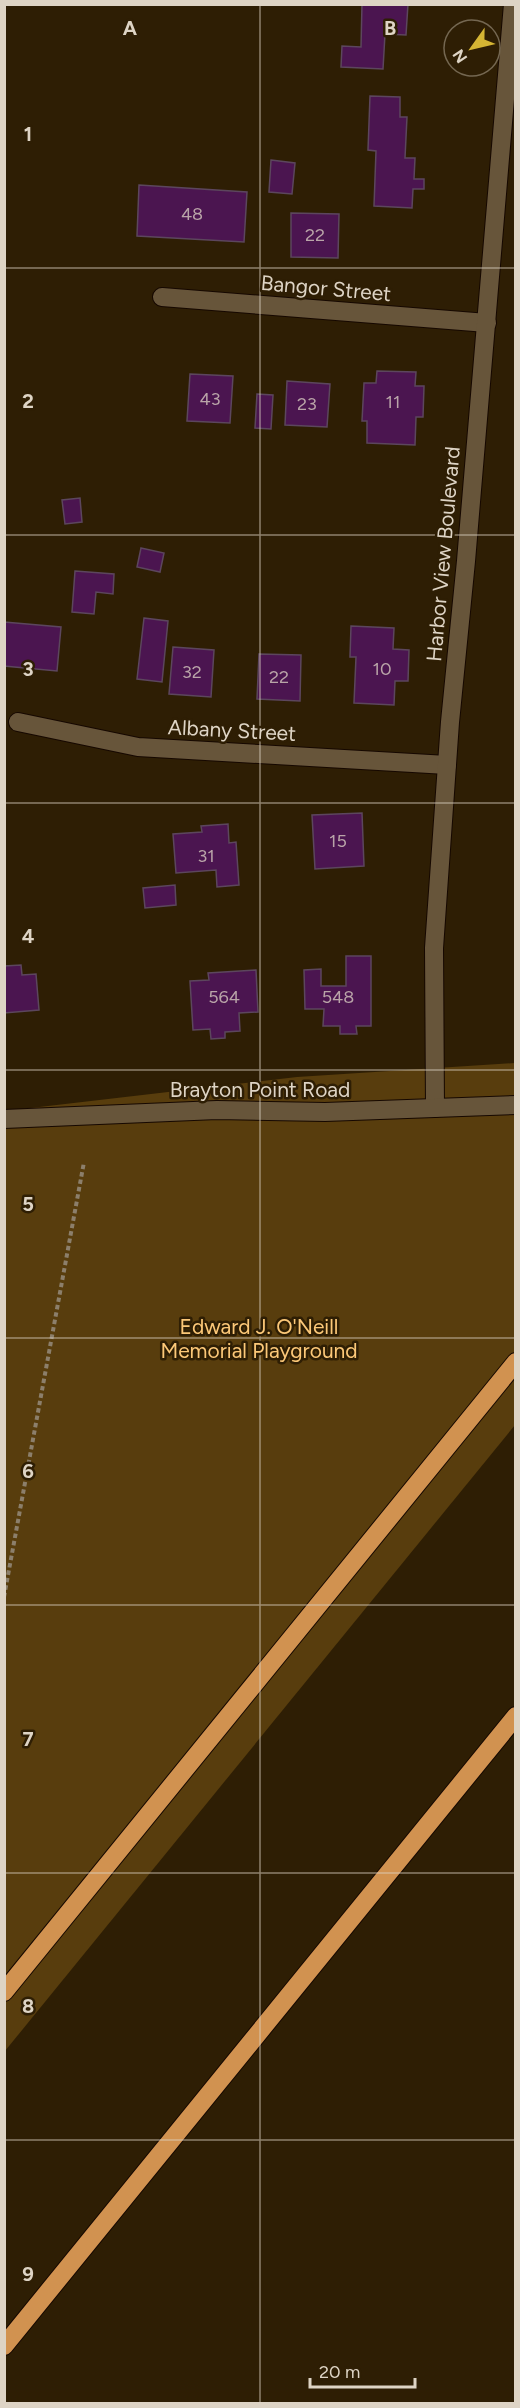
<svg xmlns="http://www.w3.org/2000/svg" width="520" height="2408" viewBox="0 0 520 2408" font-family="Figtree,sans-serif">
	<rect width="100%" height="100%" fill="#2e1e04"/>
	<path fill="#583d0d" d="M515,1063V1425L5,2051V1111L297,1077Z"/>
	<g fill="#4b1550" stroke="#5c465d" stroke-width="1.5">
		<path d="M362,4H408L406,35L385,34L383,69L341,67L342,46L361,47Z"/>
		<path d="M370,96L400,97V117H407L405,158H415L414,179H424V189H413L412,208L374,206L376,151L368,150Z"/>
		<path d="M271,160L295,163L292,194L269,192Z"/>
		<path d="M139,185L247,192L244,242L137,236Z"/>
		<path d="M291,213L339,214L338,258L291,257Z"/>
		<path d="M377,371L416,372L415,386H424L423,417H416L415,445L367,443V421H362L364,383H376Z"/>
		<path d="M190,374L233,376L230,423L187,421Z"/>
		<path d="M287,381L330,384L327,427L285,425Z"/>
		<path d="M257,394L273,395L271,429L255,428Z"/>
		<path d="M80,498L82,522L65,524L62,500Z"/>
		<path d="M141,548L164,553L160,572L137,567Z"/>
		<path d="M75,571L114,574L113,594L96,592L94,614L72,612Z"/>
		<path d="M144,618L168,621L162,682L137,679Z"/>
		<path d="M4,622L61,627L57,671L4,666Z"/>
		<path d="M351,626L394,628L393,649L409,650L408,681H395L394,705L354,703L356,657H350Z"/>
		<path d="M173,647L214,650L211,697L169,694Z"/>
		<path d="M259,654L301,655L300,701L257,699Z"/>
		<path d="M362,813L364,866L315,869L312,815Z"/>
		<path d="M228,824L229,843L236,842L239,885L217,887L216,870L176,873L173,834L202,832L201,826Z"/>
		<path d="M175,885L176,905L145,908L143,888Z"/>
		<path d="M346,956H371V1026H356L357,1034H340V1026H323L324,1009H305L304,970L321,969V986H346Z"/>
		<path d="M21,965L22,975L36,974L39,1010L4,1013V966Z"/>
		<path d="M256,970L258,1012L239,1013L240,1031L225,1032V1038L211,1039L210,1029L193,1030L190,981L209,980L208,973Z"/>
	</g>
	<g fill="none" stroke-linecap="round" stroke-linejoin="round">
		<g stroke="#160800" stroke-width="20">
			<g id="minor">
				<path d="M162,297L487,323"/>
				<path d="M18,722L138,747L447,765"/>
				<path d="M435,1108L434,948L450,722L466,561L513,4"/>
				<path d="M4,1119L217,1110L325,1112L516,1105"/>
			</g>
		</g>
		<g stroke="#160800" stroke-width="20">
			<g id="highway">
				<path d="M4,1992L516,1362"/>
				<path d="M4,2346L516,1716"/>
			</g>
		</g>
		<path stroke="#8c7f6b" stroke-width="4" stroke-dasharray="4.5 3" stroke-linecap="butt" d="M4,1597L84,1162"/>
		<use href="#minor" stroke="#67553a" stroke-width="18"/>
		<use href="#highway" stroke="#d19250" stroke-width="18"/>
	</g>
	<path fill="none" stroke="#ded4c5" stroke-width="1.5" stroke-opacity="0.55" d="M260,4V2404M4,268H516M4,535H516M4,803H516M4,1070H516M4,1338H516M4,1605H516M4,1873H516M4,2140H516"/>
	<g text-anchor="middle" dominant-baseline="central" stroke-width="5" stroke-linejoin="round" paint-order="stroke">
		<g font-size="18" fill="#b9a4a8">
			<text x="192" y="214">48</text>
			<text x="315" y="235">22</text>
			<text x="210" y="399">43</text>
			<text x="393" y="402">11</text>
			<text x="307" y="404">23</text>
			<text x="382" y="669">10</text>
			<text x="192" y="672">32</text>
			<text x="279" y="677">22</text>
			<text x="338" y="841">15</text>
			<text x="206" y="856">31</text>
			<text x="224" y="997">564</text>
			<text x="338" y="997">548</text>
		</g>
		<g font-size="21" fill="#ded4c5" stroke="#2e1e04">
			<text transform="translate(326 288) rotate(5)">Bangor Street</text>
			<text transform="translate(443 554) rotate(-85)">Harbor View Boulevard</text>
			<text transform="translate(232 730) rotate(3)">Albany Street</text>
			<text x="260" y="1089">Brayton Point Road</text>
		</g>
		<g font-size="21" fill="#fcc878" stroke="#2e1e04">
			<text x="259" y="1326">Edward J. O'Neill<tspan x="259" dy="24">Memorial Playground</tspan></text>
		</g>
	</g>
	<g font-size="20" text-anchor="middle" font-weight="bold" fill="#ded4c5" stroke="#2e1e04" stroke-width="5" stroke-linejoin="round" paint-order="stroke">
		<text x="130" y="35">A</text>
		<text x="390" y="35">B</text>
		<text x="28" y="141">1</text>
		<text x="28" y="408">2</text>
		<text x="28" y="676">3</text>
		<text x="28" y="943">4</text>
		<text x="28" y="1211">5</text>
		<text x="28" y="1478">6</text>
		<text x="28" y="1746">7</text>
		<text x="28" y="2013">8</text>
		<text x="28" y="2281">9</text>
	</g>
	<rect width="520" height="2408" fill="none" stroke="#ded4c5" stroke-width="12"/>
	<g transform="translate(472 48) rotate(236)"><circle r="28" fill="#2e1e04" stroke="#746751" stroke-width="1.5"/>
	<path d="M0-4.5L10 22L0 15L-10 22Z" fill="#d5b534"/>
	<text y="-9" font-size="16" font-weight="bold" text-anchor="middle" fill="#ded4c5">N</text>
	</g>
	<path d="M310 2378v9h105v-9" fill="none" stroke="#ded4c5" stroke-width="3"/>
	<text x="319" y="2378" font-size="18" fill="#ded4c5" stroke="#2e1e04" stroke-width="4.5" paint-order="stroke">20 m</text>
</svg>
